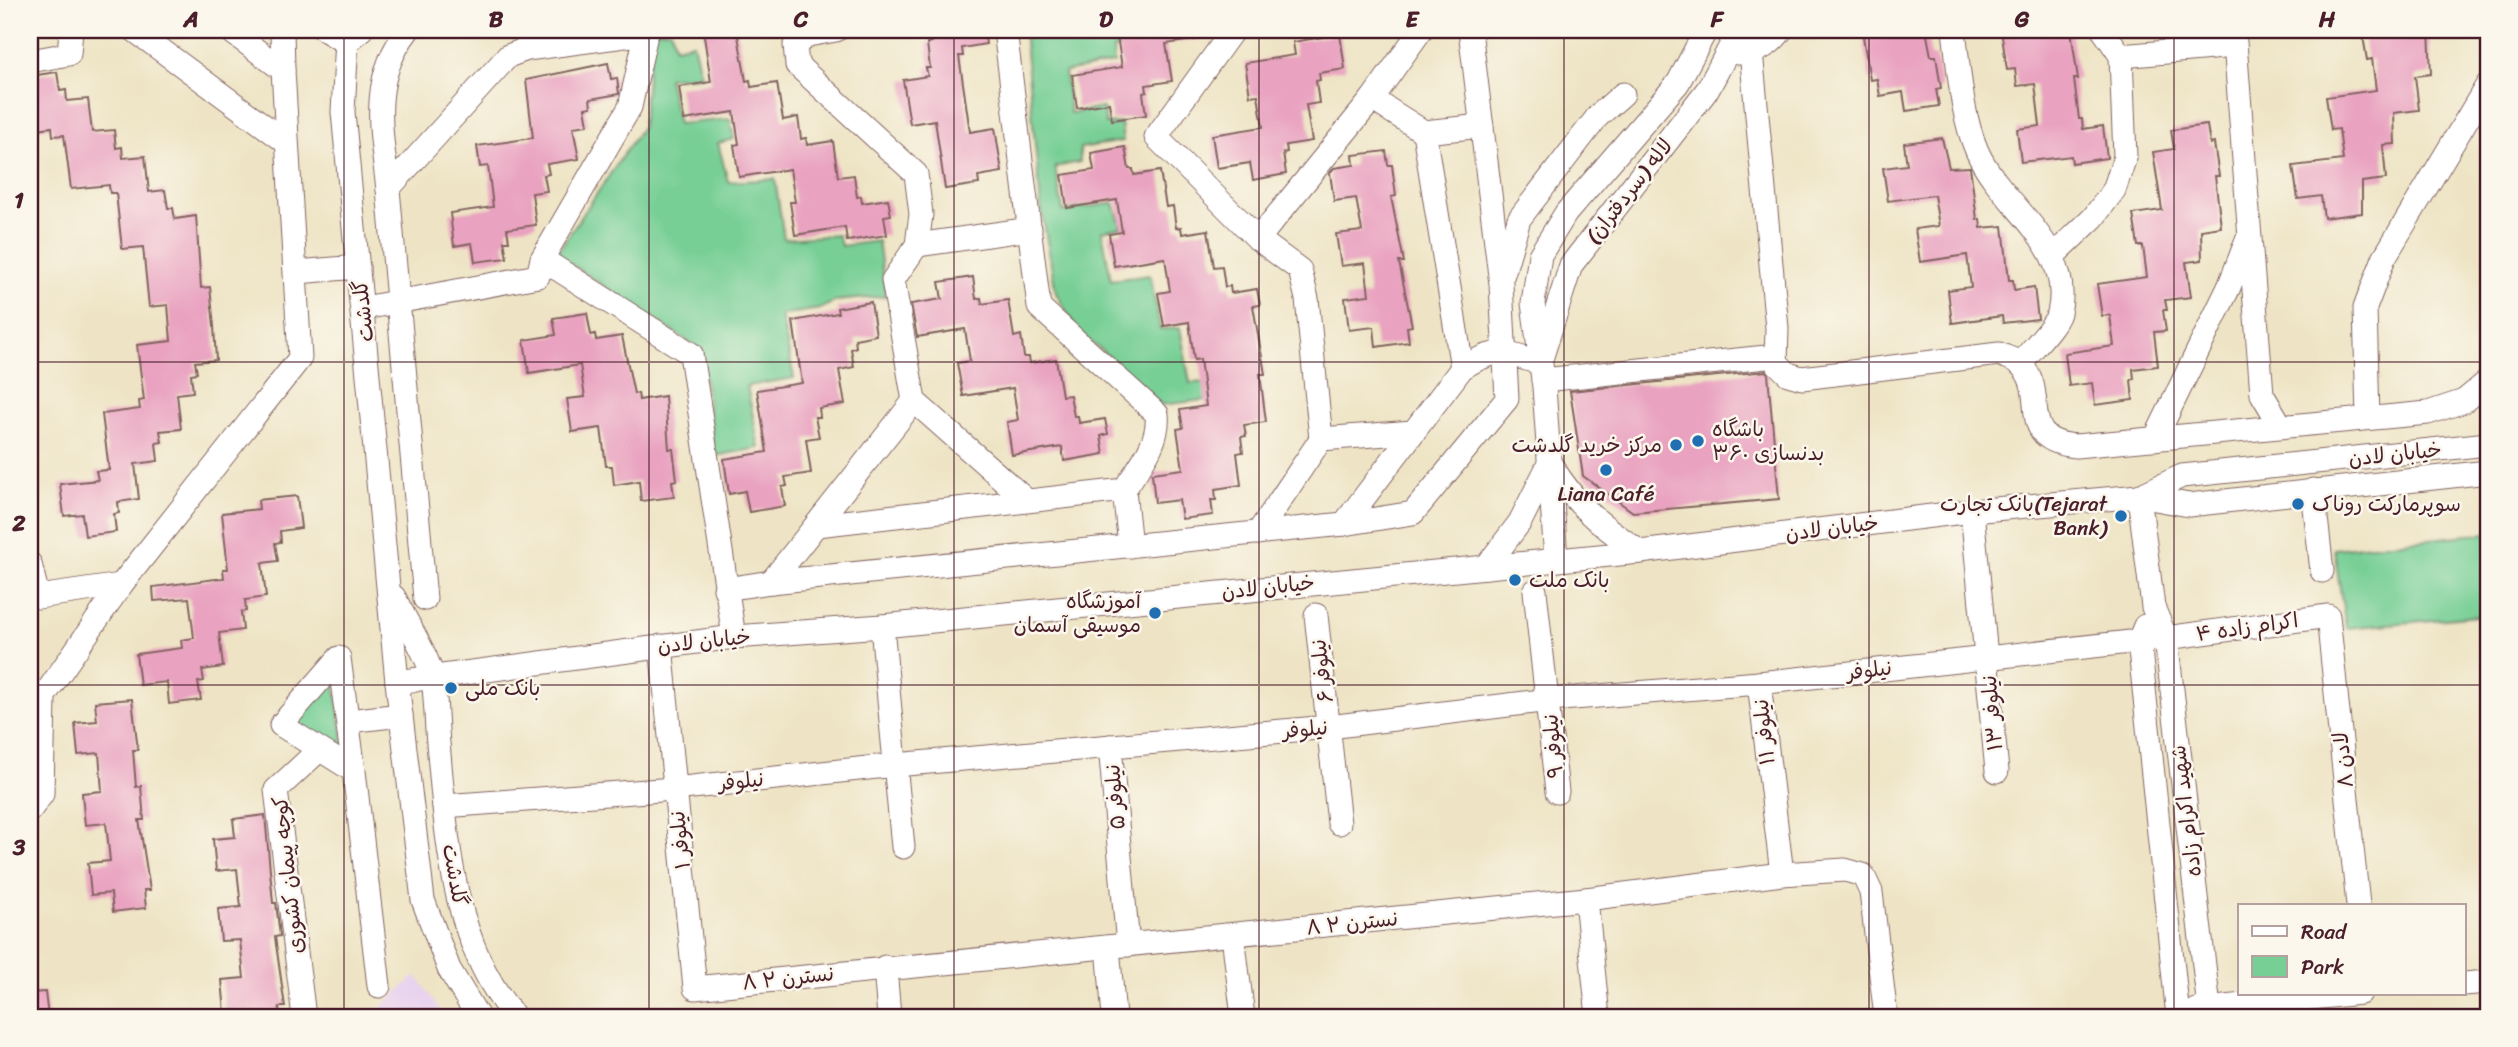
<svg xmlns="http://www.w3.org/2000/svg" width="2518" height="1047" viewBox="0 0 2518 1047" font-family="Sriracha,'Playpen Sans Arabic',sans-serif">
	<rect width="100%" height="100%" fill="#fbf7ec"/>
	<filter id="ink" filterUnits="userSpaceOnUse"><feTurbulence type="fractalNoise" baseFrequency=".0143" numOctaves="2"/><feDisplacementMap in="SourceGraphic" scale="14" xChannelSelector="R" yChannelSelector="G"/><feConvolveMatrix kernelMatrix="1 2 1 2 8 2 1 2 1" color-interpolation-filters="sRGB"/></filter>
	<filter id="wash" filterUnits="userSpaceOnUse"><feTurbulence type="fractalNoise" baseFrequency=".00686" numOctaves="4" result="noise"/><feDisplacementMap in="SourceGraphic" scale="28" xChannelSelector="R" yChannelSelector="G"/><feGaussianBlur stdDeviation="1.57" result="paint"/><feColorMatrix in="noise" values="0 0 0 0 0 0 0 0 0 0 0 0 0 0 0 0 0 1.4 0 .05"/><feComposite in="paint" operator="in"/></filter>
	<g filter="url(#wash)">
		<rect width="100%" height="100%" fill="#eee4c5"/>
		<g fill="#e8d2ee">
			<path d="M416,975L445,1017H371Z"/>
			<path d="M2488,1010V1017H2396Z"/>
		</g>
		<g fill="#77cf95" stroke="#607760" stroke-width="2">
			<path d="M652,30H671L675,47L693,43L701,76L668,78L678,124L730,119L734,139L718,143L728,182L775,179L784,239L838,235L841,246L878,241L886,296L836,301L820,309L781,315L794,378L747,386L759,448L714,456L701,350L556,254L642,127Z"/>
			<path d="M1024,30H1099L1101,42L1132,38V45L1113,49L1114,63L1065,72L1070,113L1103,108L1106,124L1121,123L1123,141L1080,148V162L1055,167L1063,211L1114,203L1121,227L1102,231L1111,280L1150,275L1160,329L1180,328L1190,383L1220,382L1224,398L1160,405L1142,385L1078,331L1056,293L1041,206Z"/>
			<path d="M2488,533V615L2346,628L2334,549Z"/>
			<path d="M334,677L345,754L293,724Z"/>
		</g>
		<g id="blocks">
			<g fill="#e9a2c0">
				<path d="M703,30H737L746,81L750,80L751,87L777,83L783,120L798,117L801,139L806,138L807,145L833,141L838,177L854,175L857,197L861,196L862,203L888,199L891,215L884,216L887,235L847,241L845,227L795,235L790,202H795L790,169L739,177L734,145L739,144L734,112L684,120L679,87L711,82Z"/>
				<path d="M930,30H984L986,44L962,48L963,56H959L970,132L995,128L1002,172L978,176L979,184L945,189L935,120L910,124L903,80L928,76L926,68H930L927,43L932,42Z"/>
				<path d="M1116,30H1198L1199,39L1166,44L1172,81L1146,85L1147,92L1143,93L1146,115L1112,120L1109,103L1077,108L1072,75L1122,67Z"/>
				<path d="M1862,30H1926L1931,56H1936L1941,88L1936,89L1939,106L1906,111L1903,92L1880,96L1877,79L1870,80Z"/>
				<path d="M2001,30H2071L2078,79H2074L2079,119H2082L2083,129L2103,126L2107,158L2072,163L2071,156L2021,162L2017,129L2040,126L2035,84L2017,86L2015,69L2007,70Z"/>
				<path d="M2362,30H2429L2431,74L2415,76L2419,110L2394,113L2395,144L2383,145L2386,179L2362,182V213L2324,218L2321,196L2298,199L2293,166L2343,160L2339,129L2331,130L2326,97L2376,90L2372,59L2367,60Z"/>
				<path d="M1340,34L1345,69L1319,73L1320,80L1316,81L1319,103L1306,105L1312,141L1286,145L1287,152L1283,153L1286,174L1253,180L1250,163L1217,168L1212,135L1263,127L1258,95L1250,96L1245,63L1295,55L1293,42Z"/>
				<path d="M608,63L611,79L617,78L619,94L590,99L591,107L585,108L588,125L573,127L579,159L547,164L549,174L544,175L547,191L532,193L536,225L507,229L509,241H504L507,258L475,262L472,243L454,246L450,213L493,207L488,166L480,167L477,146L533,138L526,80Z"/>
				<path d="M57,72L60,91L66,90L67,101L88,99L92,132L114,130L116,148L122,147L123,158L145,156L149,192L165,190L168,208H173L175,219L196,216L201,288L210,287L214,326L216,360L195,362L197,373L191,374L193,392L177,394L181,429L160,431L162,442L156,443L158,461L135,464L139,499L118,502L119,513L114,514L116,532L85,536L82,514L64,516L60,484L98,480L96,471L109,470L102,414L140,409L139,401L144,400L137,345L171,341L168,305L149,307L143,247L122,249L116,193H110L109,185L71,189L64,135L53,136L52,127L30,130V76Z"/>
				<path d="M2207,125L2210,144L2214,143L2219,176H2215L2221,227L2201,230L2202,260L2186,262L2191,297L2165,300L2167,310H2163L2166,331L2154,332L2158,366L2133,369L2134,379L2131,380L2133,400L2095,405L2092,383L2069,386L2065,353L2114,346L2110,315L2102,316L2097,284L2147,277L2143,246H2138L2133,214L2162,210L2153,152L2174,149L2171,130Z"/>
				<path d="M1942,138L1949,168L1970,167L1977,219H1980L1981,228L2003,226L2009,280H2013L2014,290L2034,287L2038,319L2003,323L2002,316L1952,323L1948,290L1971,287L1967,255L1920,262L1915,229L1939,226L1934,195L1888,201L1883,168L1907,165L1904,143Z"/>
				<path d="M1125,147L1129,169H1133L1134,175L1160,171L1166,207L1173,206L1176,228L1181,227L1182,234L1208,230L1214,267L1222,266L1225,287L1230,286L1231,293L1257,289L1260,305L1253,306L1265,374H1260L1266,422L1244,425L1246,436L1241,437L1243,452L1237,453L1241,485L1215,489L1216,500H1211L1213,515L1182,519L1179,500L1155,503L1152,473L1183,469L1177,429L1183,428L1180,410L1206,406L1200,359L1194,360L1189,322L1164,326L1158,293L1170,291L1165,258L1114,266L1109,234L1122,232L1117,200L1067,208L1062,175L1094,170L1091,153Z"/>
				<path d="M1386,151L1388,165H1392L1396,196L1391,197L1404,262H1399L1412,326L1407,327L1409,342L1376,347L1374,327L1349,330L1345,298L1369,295L1365,263L1341,266L1336,234L1362,231L1356,198L1334,201L1330,173L1334,168L1354,165L1353,155Z"/>
				<path d="M973,277L976,299L981,298L982,304L1008,300L1014,337L1021,335L1024,357H1029L1030,363L1056,359L1062,396L1070,395L1074,416H1078L1079,423L1105,419L1108,434L1101,436L1104,454L1064,461L1062,447L1012,455L1007,422L1018,420L1013,388L963,396L957,363L970,361L965,329L917,337L911,304L942,299L939,282Z"/>
				<path d="M871,302L876,335L855,339L856,347L851,349L854,367L839,370L845,404L819,408L820,417H815L819,437L806,439L811,473L785,477L787,486L782,487L785,506L749,512L745,491L729,494L724,459L767,452L757,390L802,383L793,321L838,313L837,308Z"/>
				<path d="M587,313L591,335L595,334L596,340L622,336L634,394L638,393L639,400L665,396L669,449H673L677,480L672,481L674,497L641,501L639,481L614,485L612,466H606L601,428L572,432L567,399L585,397L580,365L529,373L524,340L556,335L553,318Z"/>
				<path d="M1766,371L1768,374L1779,499L1633,512L1583,476L1570,391Z"/>
				<path d="M297,496L301,528L280,531L281,542L275,543L278,561L262,563L266,597L245,600L246,611L241,612L243,630L219,633L223,667L202,670L204,681L198,682L201,700L169,704L167,682L140,685L136,654L182,648L181,640L194,638L189,598L154,601L153,587L224,578L223,569H228L222,513L259,509L258,500Z"/>
				<path d="M132,699L138,750H133L136,787L141,786L144,820H139L150,890H144L146,908L113,912L111,893L91,895L88,863L110,861L106,823L85,825L82,793L102,791L99,753L78,755L75,723L97,721L95,702Z"/>
				<path d="M265,815L273,903H276L280,936L275,937L285,1007H279L280,1017H247L246,1011L225,1013L222,980L244,978L240,940L221,941L218,909L241,907L237,869L216,871L213,839L235,837L233,819Z"/>
				<path d="M45,992L48,1017H30V993Z"/>
			</g>
		</g>
	</g>
	<g filter="url(#ink)">
		<use href="#blocks" fill-opacity="0" stroke="#836461" stroke-width="2"/>
		<g fill="none" stroke-linecap="round" stroke-linejoin="round">
			<g stroke="#836461" stroke-width="25">
				<g id="minor">
					<path d="M134,30L286,142"/>
					<path d="M282,30L283,70"/>
					<path d="M325,30L340,39L353,37L361,30"/>
					<path d="M836,30L808,35L795,45L797,65L916,174L921,214L917,245L893,280L914,401L1026,500"/>
					<path d="M1233,30L1156,137L1258,239L1300,270L1307,299L1321,439L1258,533"/>
					<path d="M1749,30L1777,328L1776,362L1788,374L1802,378L1999,354C2005,357 2014,359 2019,363C2052,392 2012,440 2076,446L2428,413L2464,401L2488,381"/>
					<path d="M1954,30C1959,69 1961,114 1977,151C2001,206 2075,245 2059,313C2055,326 2029,352 2020,364"/>
					<path d="M2234,30L2262,394L2281,426"/>
					<path d="M347,39L343,112L397,682L423,900L449,969L478,1017"/>
					<path d="M1738,53C1755,54 1772,45 1781,30"/>
					<path d="M2121,56L2235,46"/>
					<path d="M30,61L69,54L71,30"/>
					<path d="M1372,99L1424,132L1482,126"/>
					<path d="M1424,132L1462,368"/>
					<path d="M388,189C381,130 369,80 408,30"/>
					<path d="M1258,239L1372,99L1421,30"/>
					<path d="M917,245L1030,229"/>
					<path d="M2054,255L2093,218L2114,190L2125,157L2121,56L2103,30"/>
					<path d="M542,259L691,354L734,637"/>
					<path d="M297,272L358,267"/>
					<path d="M1503,274L1519,219L1598,116L1623,94"/>
					<path d="M364,308L538,276L542,259L630,107L647,30"/>
					<path d="M1542,356L1571,265L1708,89L1739,30"/>
					<path d="M1543,380L1776,356"/>
					<path d="M2368,418L2365,308L2384,258L2488,84"/>
					<path d="M1321,439L1413,432"/>
					<path d="M2155,439L2229,287L2247,240"/>
					<path d="M1551,465C1578,508 1598,523 1640,552"/>
					<path d="M1124,490L1130,546"/>
					<path d="M2313,490L2322,571"/>
					<path d="M2139,496L2153,607L2166,638L2210,1017"/>
					<path d="M2139,496L2182,476L2488,444"/>
					<path d="M1972,511L1997,771"/>
					<path d="M1344,524L1462,368C1497,347 1502,352 1540,363"/>
					<path d="M817,525L1124,490C1139,466 1160,443 1157,414L1039,307L1005,30"/>
					<path d="M1556,560L1544,387L1533,303L1540,255L1566,213L1678,83L1706,30"/>
					<path d="M30,564L38,597L121,585"/>
					<path d="M1486,567L1520,522L1548,466"/>
					<path d="M771,582L914,401"/>
					<path d="M725,589L771,582L1344,524L1413,513L1507,399L1501,284L1470,30"/>
					<path d="M1535,591L1557,792"/>
					<path d="M394,597C405,620 428,655 433,679C436,700 436,722 438,743C447,838 451,941 515,1017"/>
					<path d="M425,599L388,189L508,56L527,49L647,33"/>
					<path d="M1316,615L1339,823"/>
					<path d="M882,626L903,847"/>
					<path d="M2145,626L2139,640L2178,1017"/>
					<path d="M661,646L695,988L1586,899L1782,874L1845,870L1863,875L1871,892L1886,1017"/>
					<path d="M397,682L734,637L882,626L1640,552L1972,511L2139,496L2189,505L2488,472"/>
					<path d="M1759,683L1782,874"/>
					<path d="M348,721L401,715"/>
					<path d="M1110,746L1128,945"/>
					<path d="M354,771L339,658L281,725L354,771L379,986"/>
					<path d="M444,806L674,789L895,765L1329,727L1549,700L1759,683L2166,638L2328,616L2358,905"/>
					<path d="M30,810L42,794L44,696L121,585L300,358L283,70L229,30"/>
					<path d="M1586,899L1598,1017"/>
					<path d="M1233,935L1243,1017"/>
					<path d="M1108,947L1114,1017"/>
					<path d="M885,967L889,1017"/>
					<path d="M2464,984L2488,982"/>
					<path d="M2196,1010L2360,993"/>
					<path d="M304,1017L276,790L319,750"/>
				</g>
			</g>
			<use href="#minor" stroke="#fff" stroke-width="23"/>
		</g>
	</g>
	<path fill="none" stroke="#4a1f2b" stroke-width="2" stroke-opacity="0.55" d="M344,30V1017M649,30V1017M954,30V1017M1259,30V1017M1564,30V1017M1869,30V1017M2174,30V1017M30,362H2488M30,685H2488"/>
	<g fill="#1f6fb2" stroke="#fbf7ec" stroke-width="2.5">
		<circle cx="1698" cy="441" r="7"/>
		<circle cx="1676" cy="445" r="7"/>
		<circle cx="1606" cy="470" r="7"/>
		<circle cx="2298" cy="504" r="7"/>
		<circle cx="2121" cy="516" r="7"/>
		<circle cx="1515" cy="580" r="7"/>
		<circle cx="1155" cy="613" r="7"/>
		<circle cx="451" cy="688" r="7"/>
	</g>
	<g text-anchor="middle" dominant-baseline="central" stroke-width="5" stroke-linejoin="round" paint-order="stroke">
		<g font-size="21" fill="#4a1f2b" stroke="#fbf7ec">
			<text transform="translate(1629 191) rotate(-52)">لاله (سردفتران)</text>
			<text transform="translate(363 311) rotate(-96)">گلدشت</text>
			<text transform="translate(2395 454) rotate(-6)">خیابان لادن</text>
			<text transform="translate(1832 528) rotate(-7)">خیابان لادن</text>
			<text transform="translate(1268 587) rotate(-6)">خیابان لادن</text>
			<text transform="translate(2247 627) rotate(-8)">۴ اکرام زاده</text>
			<text transform="translate(704 641) rotate(-6)">خیابان لادن</text>
			<text transform="translate(1869 670) rotate(-7)">نیلوفر</text>
			<text transform="translate(1322 671) rotate(-97)">۶ نیلوفر</text>
			<text transform="translate(1992 713) rotate(-95)">۱۳ نیلوفر</text>
			<text transform="translate(1305 729) rotate(-5)">نیلوفر</text>
			<text transform="translate(1764 732) rotate(-96)">۱۱ نیلوفر</text>
			<text transform="translate(1553 746) rotate(-95)">۹ نیلوفر</text>
			<text transform="translate(2343 760) rotate(-96)">۸ لادن</text>
			<text transform="translate(741 781) rotate(-6)">نیلوفر</text>
			<text transform="translate(1115 797) rotate(-95)">۵ نیلوفر</text>
			<text transform="translate(2186 811) rotate(-97)">شهید اکرام زاده</text>
			<text transform="translate(680 840) rotate(-96)">۱ نیلوفر</text>
			<text transform="translate(288 875) rotate(-96)">کوچه پیمان کشوری</text>
			<text transform="translate(455 875) rotate(80)">گلدشت</text>
			<text transform="translate(1352 923) rotate(-6)">۸ نسترن ۲</text>
			<text transform="translate(788 978) rotate(-6)">۸ نسترن ۲</text>
		</g>
		<g font-size="21" fill="#4a1f2b" stroke="#fbf7ec" text-anchor="start">
			<text x="1712" y="429">باشگاه<tspan x="1712" dy="24">بدنسازی ۳۶۰</tspan></text>
			<text x="1662" y="445" text-anchor="end">مرکز خرید گلدشت</text>
			<text x="1606" y="494" text-anchor="middle">Liana Café</text>
			<text x="2107" y="504" text-anchor="end">بانک تجارت(Tejarat<tspan x="2107" dy="24">Bank)</tspan></text>
			<text x="2312" y="504">سوپرمارکت روناک</text>
			<text x="1529" y="580">بانک ملت</text>
			<text x="1141" y="601" text-anchor="end">آموزشگاه<tspan x="1141" dy="24">موسیقی آسمان</tspan></text>
			<text x="465" y="688">بانک ملی</text>
		</g>
	</g>
	<rect width="2518" height="1047" fill="none" stroke="#fbf7ec" stroke-width="77"/>
	<rect x="2238" y="904" width="228" height="91" fill="#fbf7ec" stroke="#b4a19f" stroke-width="2"/>
	<rect x="2252" y="926" width="35" height="10" fill="#ffffff" stroke="#b4a19f" stroke-width="2"/>
	<text x="2301" y="939" font-size="21" fill="#4a1f2b">Road</text>
	<rect x="2252" y="956" width="35" height="21" fill="#77cf95" stroke="#b4a19f" stroke-width="2"/>
	<text x="2301" y="974" font-size="21" fill="#4a1f2b">Park</text>
	<rect x="38" y="38" width="2442" height="971" fill="none" stroke="#4a1f2b" stroke-width="2.5"/>
	<g font-size="23" text-anchor="middle" font-weight="bold" fill="#4a1f2b">
		<text x="191" y="27">A</text>
		<text x="496" y="27">B</text>
		<text x="801" y="27">C</text>
		<text x="1106" y="27">D</text>
		<text x="1412" y="27">E</text>
		<text x="1717" y="27">F</text>
		<text x="2022" y="27">G</text>
		<text x="2327" y="27">H</text>
		<text x="19" y="208">1</text>
		<text x="19" y="531">2</text>
		<text x="19" y="855">3</text>
	</g>
</svg>
